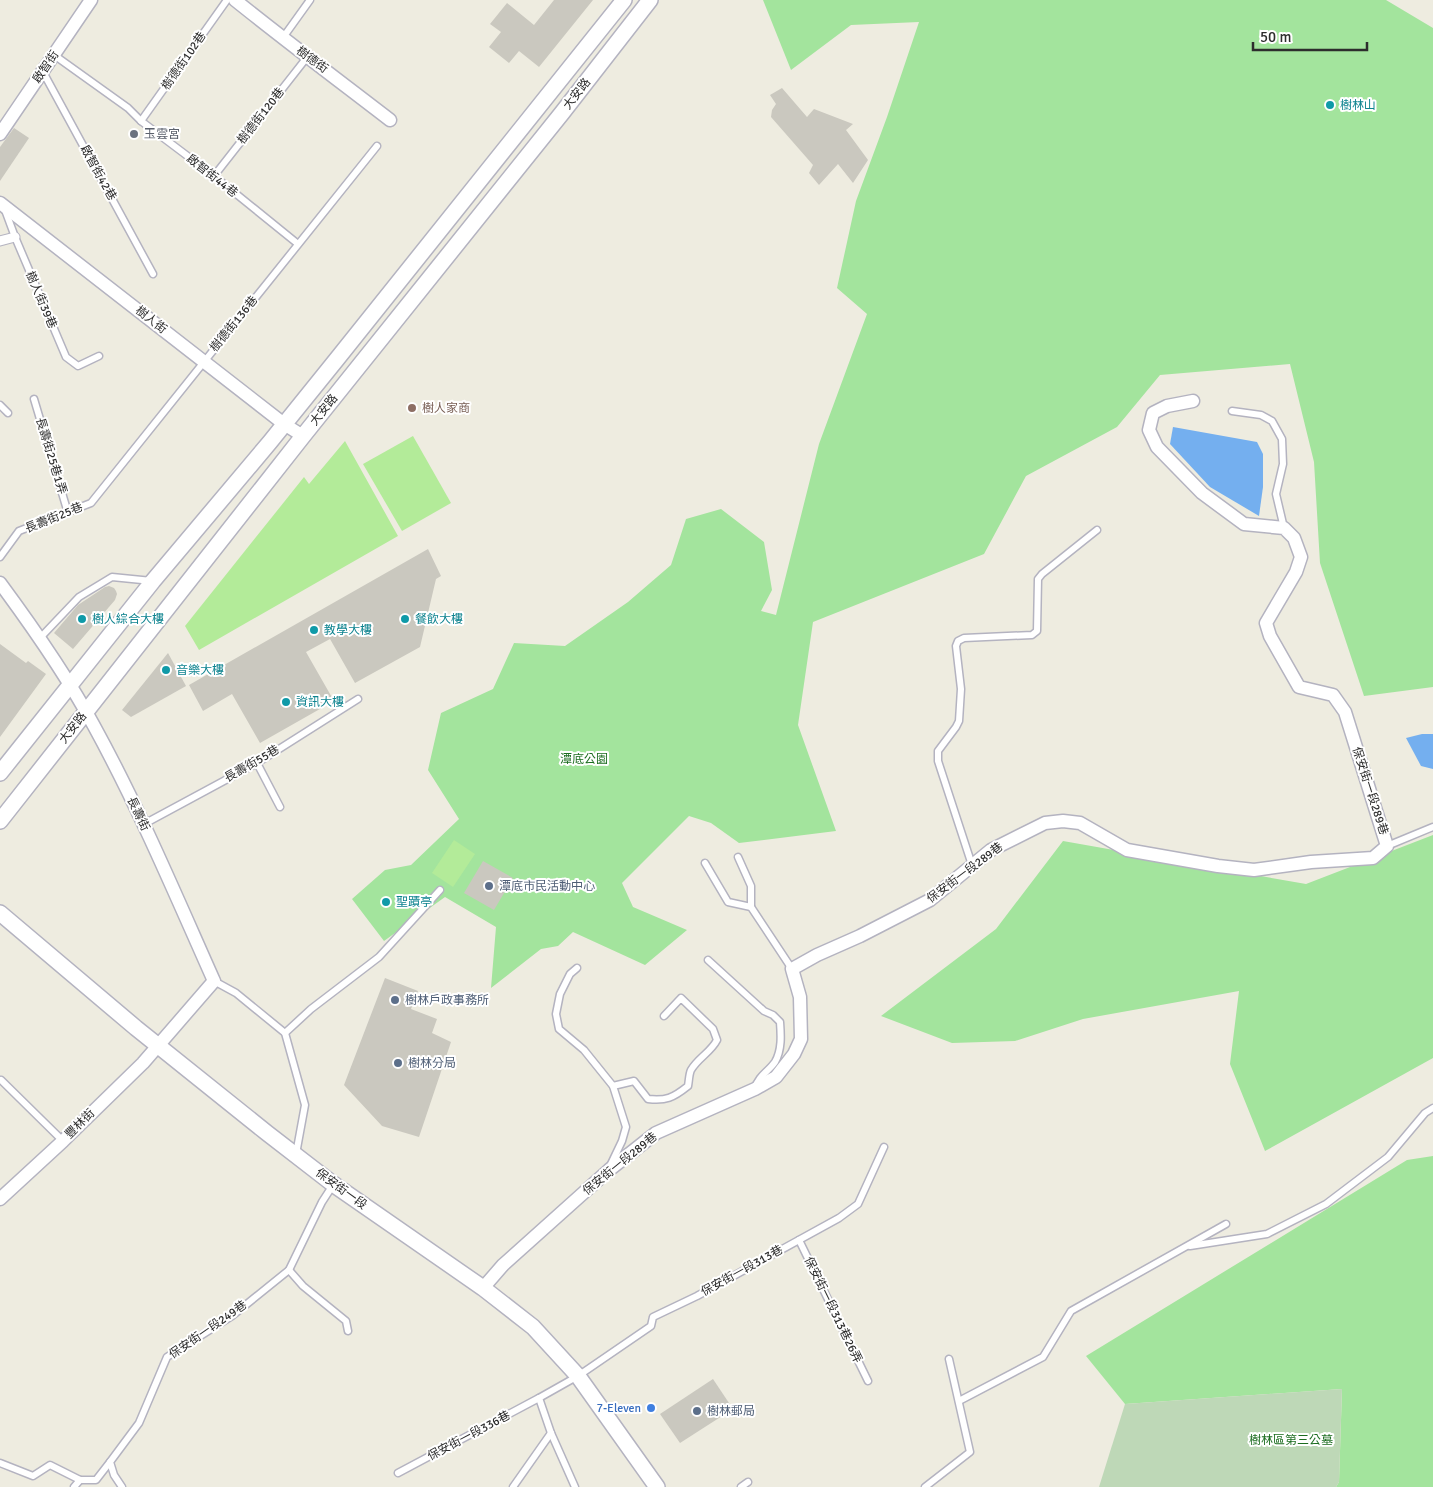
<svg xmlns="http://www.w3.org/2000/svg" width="1433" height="1487" viewBox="0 0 1433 1487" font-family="Signika,'Noto Sans TC',sans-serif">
	<rect width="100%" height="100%" fill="#eeece0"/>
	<g fill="#a3e49d">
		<path d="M763,0H1386L1433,28V687L1364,696L1320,563L1314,462L1290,364L1160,375L1117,427L1026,476L984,554L813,622L798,725L836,831L739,843L711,823L689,816L622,883L633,907L687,930L645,965L573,932L558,946L541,949L491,988L496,927L445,897L384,941L352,899L385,870L411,865L459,819L428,770L441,713L493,689L514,643L565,646L628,602L671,565L686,519L721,509L764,542L772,590L761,611L776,615L819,444L867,314L837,288L856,201L887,117L919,22L851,25L791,70Z"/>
		<path d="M1433,835V1058L1265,1151L1230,1064L1239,991L1083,1019L1015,1041L952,1043L881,1016L996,929L1063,841L1306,884Z"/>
		<path d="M1433,1156V1487H1336L1339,1482L1342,1389L1125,1404L1086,1356L1407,1160Z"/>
	</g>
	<path fill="#bed8b7" d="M1342,1389L1339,1482L1336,1487H1099L1125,1404Z"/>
	<g fill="#b3eb99">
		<path d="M413,436L451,503L402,531L363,464Z"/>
		<path d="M345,441L398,536L199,650L185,626L304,477L309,484Z"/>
		<path d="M454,840L475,854L453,887L432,873Z"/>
	</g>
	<g fill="#74afef">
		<path d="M1173,427L1257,442L1263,454V487L1259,516L1210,487L1170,444Z"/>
		<path d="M1422,734H1433V769L1421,766L1406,738Z"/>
	</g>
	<g fill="#cac8bf">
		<path d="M554,0H593L539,67L519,51L509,63L489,47L501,32L490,24L507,3L534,25Z"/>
		<path d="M782,88L807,117L814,109L853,124L846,130L868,160L853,183L838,164L819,185L809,173L813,165L771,117L772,110L776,104L770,95Z"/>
		<path d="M14,128L29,138L0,181V147Z"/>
		<path d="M428,549L441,576L436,579L420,647L355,683L330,639L306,652L334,701L260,743L232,694L203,711L189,685Z"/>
		<path d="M109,586L114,588L116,591L117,594L115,600L73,649L54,633L78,605L105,587Z"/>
		<path d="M0,644L26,663L28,661L46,674L0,737Z"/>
		<path d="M168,653L186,686L131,717L122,710Z"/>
		<path d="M483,861L513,878L494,910L464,893Z"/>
		<path d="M385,978L418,991L411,1009L437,1019L432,1033L451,1042L419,1137L382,1126L344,1085Z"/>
		<path d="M713,1379L733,1409L680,1443L660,1414Z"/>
	</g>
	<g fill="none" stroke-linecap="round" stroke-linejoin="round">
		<g stroke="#b4b3c0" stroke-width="9">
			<g id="service">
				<path d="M282,39L310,0"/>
				<path d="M54,55L128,108L141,121L214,176L298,244"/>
				<path d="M43,72L153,274"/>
				<path d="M141,121L227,0"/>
				<path d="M214,176L308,56"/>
				<path d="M5,210L15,237L66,357L78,366L99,356"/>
				<path d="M34,399L68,513"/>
				<path d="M0,405L8,413"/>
				<path d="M1232,411L1261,415L1272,421L1282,439L1283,464L1276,494L1284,528"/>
				<path d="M0,557L19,531L91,503L377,146"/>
				<path d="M40,638L79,597L112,577L152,581"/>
				<path d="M257,763L280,807"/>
				<path d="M144,824L257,763L358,699"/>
				<path d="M1387,846L1433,827"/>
				<path d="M738,857L751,886V907"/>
				<path d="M705,863L728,902L751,907L792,969"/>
				<path d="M972,865L938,761V751L956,727L959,721L961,689L956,646L958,641L964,638L1032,635L1037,631L1038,579L1042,574L1097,530"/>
				<path d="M708,960L764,1011L773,1015L780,1022C781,1035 782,1050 775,1062C768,1072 759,1075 755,1088"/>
				<path d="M577,968L570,974L560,994L556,1014L559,1029L584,1050L613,1086L626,1127L622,1141L611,1164"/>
				<path d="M214,981L236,993L285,1033L305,1105L296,1154"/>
				<path d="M285,1033L311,1009L379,957L440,890"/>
				<path d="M1,1080L63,1141"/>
				<path d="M613,1086L634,1081L648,1099C666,1101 673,1098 688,1086C689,1081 689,1074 691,1070C698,1058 711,1052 717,1040L713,1029L681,998L664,1016"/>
				<path d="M799,1240L868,1381"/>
				<path d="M1190,1246L1267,1234L1326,1204L1388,1157L1425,1113L1433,1108"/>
				<path d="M289,1270L303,1286L346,1321L348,1331"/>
				<path d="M539,1398L551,1433L575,1487"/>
				<path d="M959,1401L1043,1357L1071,1311L1226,1224"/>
				<path d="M0,1463L33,1476L50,1465L80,1480H96L110,1462"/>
				<path d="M398,1473L539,1398L578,1376L651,1326L653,1317L697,1296L839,1218L858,1204L884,1147"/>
				<path d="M74,1487L80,1480"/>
				<path d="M122,1487L114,1475L110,1462L139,1423L167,1357L232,1316L289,1270L322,1202L333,1185"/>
				<path d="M513,1487L551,1433"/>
				<path d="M741,1487L748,1482"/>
				<path d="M925,1487L970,1452L949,1359"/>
			</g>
		</g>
		<g stroke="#b4b3c0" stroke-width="11">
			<path id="pedestrian" d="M0,241L15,237"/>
		</g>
		<g stroke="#b4b3c0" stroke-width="15">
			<g id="minor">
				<path d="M235,0C286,41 338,80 390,120"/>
				<path d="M0,134L91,0"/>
				<path d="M0,203L284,424L303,436"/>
				<path d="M0,583C34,629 67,676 94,726C139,808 176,896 214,981L143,1063L63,1141L0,1199"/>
				<path d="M483,1288L503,1265L609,1170L656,1133L755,1089L776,1077L794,1054L801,1039L800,997L792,969L817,955L860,936L930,900L991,850L1045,823L1063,821L1080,823L1127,850L1218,866L1254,870L1311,862L1373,858L1387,846L1345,712L1333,695L1299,687L1270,636L1266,623L1296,572L1301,557L1294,538L1284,528L1244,524L1202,493L1157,447L1149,430L1153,413L1167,406L1193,401"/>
			</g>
		</g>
		<g stroke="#b4b3c0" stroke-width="18">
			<g id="tertiary">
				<path d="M0,773L153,581L270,442L337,359L624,0"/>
				<path d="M0,821L303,436L562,113L650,0"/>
				<path d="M0,913L136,1028L267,1133L333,1184L483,1288L533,1327L578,1376L657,1487"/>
			</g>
		</g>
		<use href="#service" stroke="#fff" stroke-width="6"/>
		<use href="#pedestrian" stroke="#fff" stroke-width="9"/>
		<use href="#minor" stroke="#fff" stroke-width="12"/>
		<use href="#tertiary" stroke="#fff" stroke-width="15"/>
	</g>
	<g fill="#0f9aa8" stroke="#fff" stroke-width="2">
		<circle cx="1330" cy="105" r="5"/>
		<circle cx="82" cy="619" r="5"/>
		<circle cx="405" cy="619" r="5"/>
		<circle cx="314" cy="630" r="5"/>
		<circle cx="166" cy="670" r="5"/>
		<circle cx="286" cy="702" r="5"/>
		<circle cx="386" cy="902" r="5"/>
	</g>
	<circle fill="#6b7280" stroke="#fff" stroke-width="2" cx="134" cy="134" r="5"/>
	<circle fill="#8d6e63" stroke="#fff" stroke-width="2" cx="412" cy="408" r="5"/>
	<g fill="#5c6f8a" stroke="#fff" stroke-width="2">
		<circle cx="489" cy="886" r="5"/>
		<circle cx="395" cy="1000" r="5"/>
		<circle cx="398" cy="1063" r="5"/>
		<circle cx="697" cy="1411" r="5"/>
	</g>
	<circle fill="#3f7fe0" stroke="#fff" stroke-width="2" cx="651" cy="1408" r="5"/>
	<g text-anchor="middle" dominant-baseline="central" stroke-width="4" stroke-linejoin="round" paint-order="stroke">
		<g font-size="12" fill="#2d2d2d" stroke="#fff">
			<text transform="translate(312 60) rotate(36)">樹德街</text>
			<text transform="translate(184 61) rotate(-55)">樹德街102巷</text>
			<text transform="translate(46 67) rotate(-56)">啟智街</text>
			<text transform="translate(577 94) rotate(-52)">大安路</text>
			<text transform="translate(261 116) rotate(-52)">樹德街120巷</text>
			<text transform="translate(98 173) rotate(61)">啟智街42巷</text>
			<text transform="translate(212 176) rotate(38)">啟智街44巷</text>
			<text transform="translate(41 300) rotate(67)">樹人街39巷</text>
			<text transform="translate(151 320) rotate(38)">樹人街</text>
			<text transform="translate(234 324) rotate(-51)">樹德街136巷</text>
			<text transform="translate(324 410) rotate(-51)">大安路</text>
			<text transform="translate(51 456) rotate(73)">長壽街25巷1弄</text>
			<text transform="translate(54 518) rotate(-22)">長壽街25巷</text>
			<text transform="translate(73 728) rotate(-52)">大安路</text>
			<text transform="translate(252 764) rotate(-30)">長壽街55巷</text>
			<text transform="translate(1370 791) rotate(72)">保安街一段289巷</text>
			<text transform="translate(138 814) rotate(64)">長壽街</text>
			<text transform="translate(965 873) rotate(-37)">保安街一段289巷</text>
			<text transform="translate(80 1124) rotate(-45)">豐林街</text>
			<text transform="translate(620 1164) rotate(-39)">保安街一段289巷</text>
			<text transform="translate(341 1189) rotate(36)">保安街一段</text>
			<text transform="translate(742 1271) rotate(-29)">保安街一段313巷</text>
			<text transform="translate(833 1310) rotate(64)">保安街一段313巷26弄</text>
			<text transform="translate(208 1330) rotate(-35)">保安街一段249巷</text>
			<text transform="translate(469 1436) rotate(-28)">保安街一段336巷</text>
		</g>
		<g font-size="12" fill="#0d838f" stroke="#fff" text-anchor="start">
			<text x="1340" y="105">樹林山</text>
			<text x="92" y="619">樹人綜合大樓</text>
			<text x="415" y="619">餐飲大樓</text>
			<text x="324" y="630">教學大樓</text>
			<text x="176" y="670">音樂大樓</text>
			<text x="296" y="702">資訊大樓</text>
			<text x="396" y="902">聖蹟亭</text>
		</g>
		<g font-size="12" fill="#5b616d" stroke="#fff" text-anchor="start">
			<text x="144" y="134">玉雲宮</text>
		</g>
		<g font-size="12" fill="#785e54" stroke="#fff" text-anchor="start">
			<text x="422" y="408">樹人家商</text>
		</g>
		<g font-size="12" fill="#1b6c1f" stroke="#fff">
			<text x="584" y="759">潭底公園</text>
			<text x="1291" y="1440">樹林區第三公墓</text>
		</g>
		<g font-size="12" fill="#4e5e75" stroke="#fff" text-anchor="start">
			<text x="499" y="886">潭底市民活動中心</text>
			<text x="405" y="1000">樹林戶政事務所</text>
			<text x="408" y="1063">樹林分局</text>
			<text x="707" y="1411">樹林郵局</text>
		</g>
		<g font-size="12" fill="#366cbe" stroke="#fff" text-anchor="end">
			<text x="641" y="1408">7-Eleven</text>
		</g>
	</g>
	<path d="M1253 42v8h114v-8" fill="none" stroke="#2d2d2d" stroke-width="2.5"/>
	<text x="1260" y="42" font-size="15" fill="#2d2d2d" stroke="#ffffff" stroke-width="4" paint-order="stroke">50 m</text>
</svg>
